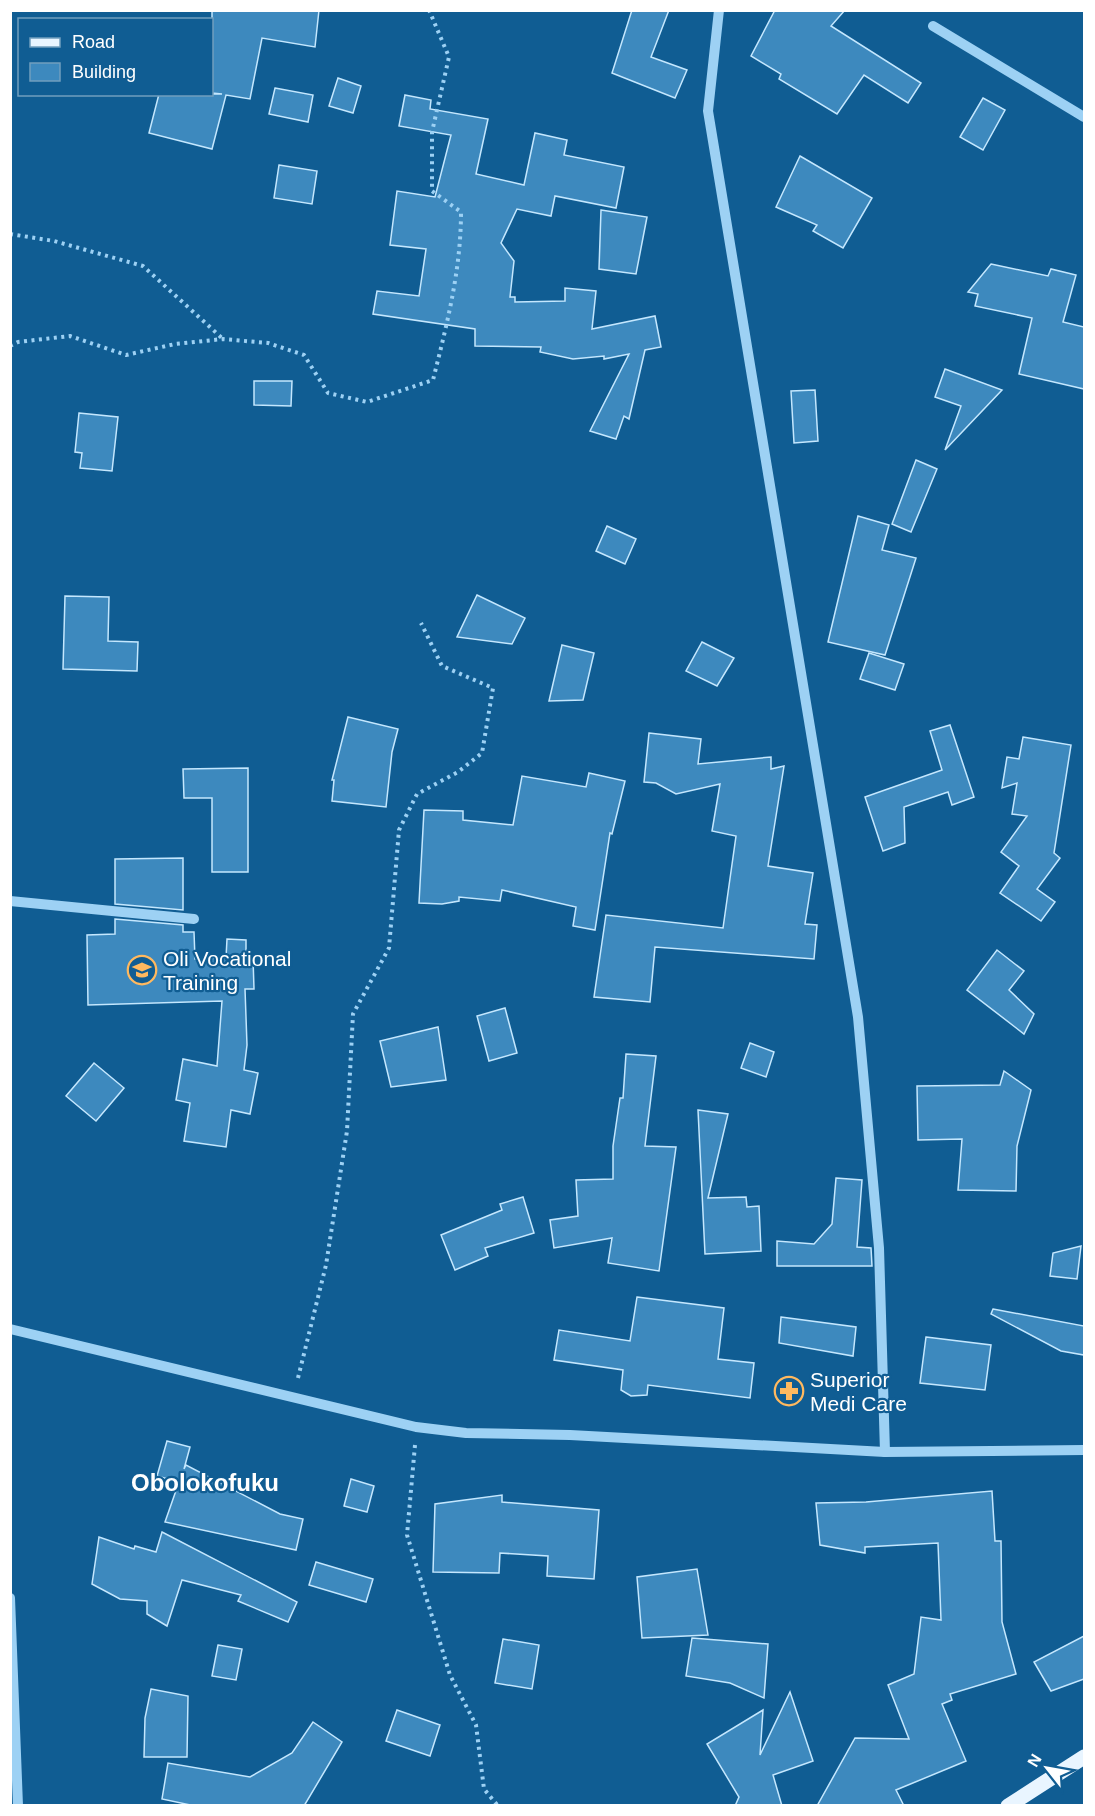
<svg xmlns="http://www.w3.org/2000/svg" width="1095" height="1816" viewBox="0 0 1095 1816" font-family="Helvetica,sans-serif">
	<rect width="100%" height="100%" fill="#105d93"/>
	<g fill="#3d89be" stroke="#c4e7fe" stroke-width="1.5">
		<path d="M212,10H319L315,47L262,38L250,99L226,95L212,149L149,133L159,94H222L212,93Z"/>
		<path d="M632,10H669L651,57L687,70L675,98L612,73Z"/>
		<path d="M775,10H845L831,26L921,83L908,103L864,75L837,114L779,79L781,74L751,56Z"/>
		<path d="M338,78L361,86L353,113L329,106Z"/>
		<path d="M275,88L313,95L308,122L269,114Z"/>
		<path d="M405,95L431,100L430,109L488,119L476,174L524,185L535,133L567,140L564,155L624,167L616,208L555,196L551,216L517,209L501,243L514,261L510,297H515V302L565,301V288L596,291L592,329L655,316L661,347L645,350L629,419L624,416L616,439L590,431L629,354L604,359V356L573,359L540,352L541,347L475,346V329L373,314L377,291L419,296L426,249L390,245L397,191L435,197L451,135L399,126Z"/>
		<path d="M983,98L1005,110L983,150L960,137Z"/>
		<path d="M800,156L872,198L843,248L813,231L817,225L776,207Z"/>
		<path d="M279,165L317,171L312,204L274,198Z"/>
		<path d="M601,210L647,217L636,274L599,269Z"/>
		<path d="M991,264L1048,276L1051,269L1076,275L1063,322L1084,327V389L1019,374L1032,318L975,306L978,294L968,292Z"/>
		<path d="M945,369L1002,390L945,450L961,406L935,397Z"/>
		<path d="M254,381H292L291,406L254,405Z"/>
		<path d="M815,390L818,441L794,443L791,391Z"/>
		<path d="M79,413L118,417L112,471L80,468L82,453L75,452Z"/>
		<path d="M916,460L937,469L911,532L892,524Z"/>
		<path d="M858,516L889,525L882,550L916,558L885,655L828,642Z"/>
		<path d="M607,526L636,539L625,564L596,551Z"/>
		<path d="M477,595L525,618L512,644L457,637Z"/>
		<path d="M65,596L109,597L108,641L138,642L137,671L63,669Z"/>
		<path d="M702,642L734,658L717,686L686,671Z"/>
		<path d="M562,645L594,653L583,700L549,701Z"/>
		<path d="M869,653L904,664L895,690L860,679Z"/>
		<path d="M348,717L398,729L392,752L386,807L332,801L334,780H332Z"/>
		<path d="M950,725L974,797L952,805L948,792L904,807L905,843L883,851L865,797L942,770L930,731Z"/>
		<path d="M649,733L701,739L698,764L771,757V769L784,766L768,866L813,873L805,924L817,925L814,959L655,947L650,1002L594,997L606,915L723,928L736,836L712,831L720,784L676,794L656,783L644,782Z"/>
		<path d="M1023,737L1071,745L1054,853L1060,858L1037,889L1055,902L1041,921L1000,893L1019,866L1001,852L1027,816L1012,814L1017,783L1002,788L1007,757L1019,759Z"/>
		<path d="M248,768V872H212V798H184L183,769Z"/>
		<path d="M589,773L625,781L612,834L610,833L595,930L573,926L576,907L502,890L500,901L459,897V901L442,904L419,903L424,810L463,811V820L513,825L522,776L586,787Z"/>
		<path d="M183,858V910L115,904V859Z"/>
		<path d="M115,919L183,925V932H194L195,959L226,958L227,939L246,940V958H253L254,989H245L247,1045L244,1070L258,1073L250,1114L231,1110L226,1147L184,1141L190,1103L176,1100L183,1059L217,1066L222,1001L88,1005L87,935L115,934Z"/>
		<path d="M997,950L1024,971L1009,990L1034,1014L1024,1034L967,990Z"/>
		<path d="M505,1008L517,1053L489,1061L477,1016Z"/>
		<path d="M438,1027L446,1080L391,1087L380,1041Z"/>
		<path d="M750,1043L774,1052L766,1077L741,1068Z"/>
		<path d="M626,1054L656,1056L645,1146L676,1147L659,1271L608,1263L612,1238L554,1248L550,1220L578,1216L576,1180L613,1179V1146L620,1098H623Z"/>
		<path d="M94,1063L124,1088L96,1121L66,1096Z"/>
		<path d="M1004,1071L1031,1090L1017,1146L1016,1191L958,1190L962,1139L918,1140L917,1086L1000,1085Z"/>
		<path d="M698,1110L728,1114L708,1198L746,1197L747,1207L759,1206L761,1251L705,1254Z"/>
		<path d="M836,1178L862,1180L857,1247L871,1248L872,1266H777V1241L814,1244L832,1224Z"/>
		<path d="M523,1197L534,1233L485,1248L488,1256L455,1270L441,1235L502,1210L500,1204Z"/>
		<path d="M1081,1246L1077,1279L1050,1276L1053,1253Z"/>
		<path d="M637,1297L724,1308L718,1359L754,1363L750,1398L648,1385L647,1395L631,1396L621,1390L623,1370L554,1360L559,1330L630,1341Z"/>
		<path d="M993,1309L1084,1326V1355L1061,1351L991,1314Z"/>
		<path d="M781,1317L856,1327L853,1356L779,1343Z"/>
		<path d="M926,1337L991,1345L985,1390L920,1383Z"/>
		<path d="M167,1441L190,1447L184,1469L186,1465L280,1514L303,1519L296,1550L165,1522L179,1482L157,1476Z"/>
		<path d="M351,1479L374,1486L367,1512L344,1506Z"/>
		<path d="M992,1491L995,1541H1001L1002,1622L1016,1674L950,1694L952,1700L942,1704L966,1761L896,1790L904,1806H817L855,1738L909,1739L888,1685L914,1674L921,1617L941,1620L938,1543L865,1547V1553L820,1545L816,1503L866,1502Z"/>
		<path d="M502,1495V1502L599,1510L594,1579L547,1576L548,1556L500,1553L499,1573L433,1572L435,1504Z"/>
		<path d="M162,1532L297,1602L288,1622L238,1601L241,1595L182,1580L167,1626L147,1614V1601L120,1599L92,1584L99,1537L134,1549L135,1546L156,1552Z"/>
		<path d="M316,1562L373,1579L366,1602L309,1585Z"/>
		<path d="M697,1569L708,1635L642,1638L637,1577Z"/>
		<path d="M1084,1636V1679L1051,1691L1034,1662Z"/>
		<path d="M692,1638L768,1644L764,1698L730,1683L686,1676Z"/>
		<path d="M503,1639L539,1645L532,1689L495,1683Z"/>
		<path d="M218,1645L242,1649L236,1680L212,1676Z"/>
		<path d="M151,1689L188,1696L187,1757H144L145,1718Z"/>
		<path d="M790,1692L813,1761L773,1775L782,1806H735L739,1797L707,1744L763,1710L760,1755Z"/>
		<path d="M397,1710L440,1725L430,1756L386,1741Z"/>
		<path d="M313,1722L342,1742L304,1806H195L162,1799L168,1763L250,1777L292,1753Z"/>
	</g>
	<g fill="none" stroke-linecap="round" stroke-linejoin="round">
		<g stroke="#9dd1f4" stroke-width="4" stroke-dasharray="3 4.5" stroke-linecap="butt">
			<path d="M10,234L54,241L143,266L223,339"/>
			<path d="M10,346L18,342L70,336L126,355L175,344L223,339L268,343L304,355L328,393L367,402L433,380C447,324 461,270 461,212L432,191V132L449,57L429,10"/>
			<path d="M298,1378L326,1265L347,1131L353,1014L389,948L399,830L417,794L458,772L482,753L493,688L442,666L421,623"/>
			<path d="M415,1445L407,1535L450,1675L476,1725L484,1789L498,1806"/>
		</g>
		<g stroke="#9dd1f4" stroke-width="10">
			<path d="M719,10L708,111L858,1017L879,1248L885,1452"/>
			<path d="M933,26L1084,117"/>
			<path d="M10,901L194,919"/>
			<path d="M10,1329L416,1427L466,1433L570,1435L885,1452L1084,1450"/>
			<path d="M10,1598L18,1806"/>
		</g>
		<path stroke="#e9f5ff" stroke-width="15" d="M1008,1806L1084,1757"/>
	</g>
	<defs>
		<g id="school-ring" transform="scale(1.5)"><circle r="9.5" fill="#105d93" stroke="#ffb95f" stroke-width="1.5"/><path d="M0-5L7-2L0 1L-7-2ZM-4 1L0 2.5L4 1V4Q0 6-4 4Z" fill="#ffb95f"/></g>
		<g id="pharmacy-ring" transform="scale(1.5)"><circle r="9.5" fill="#105d93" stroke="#ffb95f" stroke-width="1.5"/><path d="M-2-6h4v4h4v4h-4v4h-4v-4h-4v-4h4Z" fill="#ffb95f"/></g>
	</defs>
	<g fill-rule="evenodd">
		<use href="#school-ring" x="142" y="970"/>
		<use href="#pharmacy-ring" x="789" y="1391"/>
	</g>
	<g text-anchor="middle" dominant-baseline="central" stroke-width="4.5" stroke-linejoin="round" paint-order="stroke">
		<g font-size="21" fill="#fff" stroke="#105d93" text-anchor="start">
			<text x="163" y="958">Oli Vocational<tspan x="163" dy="24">Training</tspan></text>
			<text x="810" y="1379">Superior<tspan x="810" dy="24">Medi Care</tspan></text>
		</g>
		<g font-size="24" font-weight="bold" fill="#fff" stroke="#105d93">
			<text x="205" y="1482">Obolokofuku</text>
		</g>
	</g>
	<rect width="1095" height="1816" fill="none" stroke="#ffffff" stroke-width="24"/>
	<rect x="18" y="18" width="195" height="78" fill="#105d93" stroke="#709ebe" stroke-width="1.5"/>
	<rect x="30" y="38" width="30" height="9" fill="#e9f5ff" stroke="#709ebe" stroke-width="1.5"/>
	<text x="72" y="48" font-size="18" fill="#ffffff">Road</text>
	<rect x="30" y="63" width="30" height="18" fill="#3d89be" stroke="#709ebe" stroke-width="1.5"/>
	<text x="72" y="78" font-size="18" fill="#ffffff">Building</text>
	<g transform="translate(1047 1768) rotate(301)" stroke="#105d93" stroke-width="4.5" paint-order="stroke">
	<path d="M0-4.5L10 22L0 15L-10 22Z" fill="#ffffff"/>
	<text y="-9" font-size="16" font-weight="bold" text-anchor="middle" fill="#ffffff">N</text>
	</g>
</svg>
